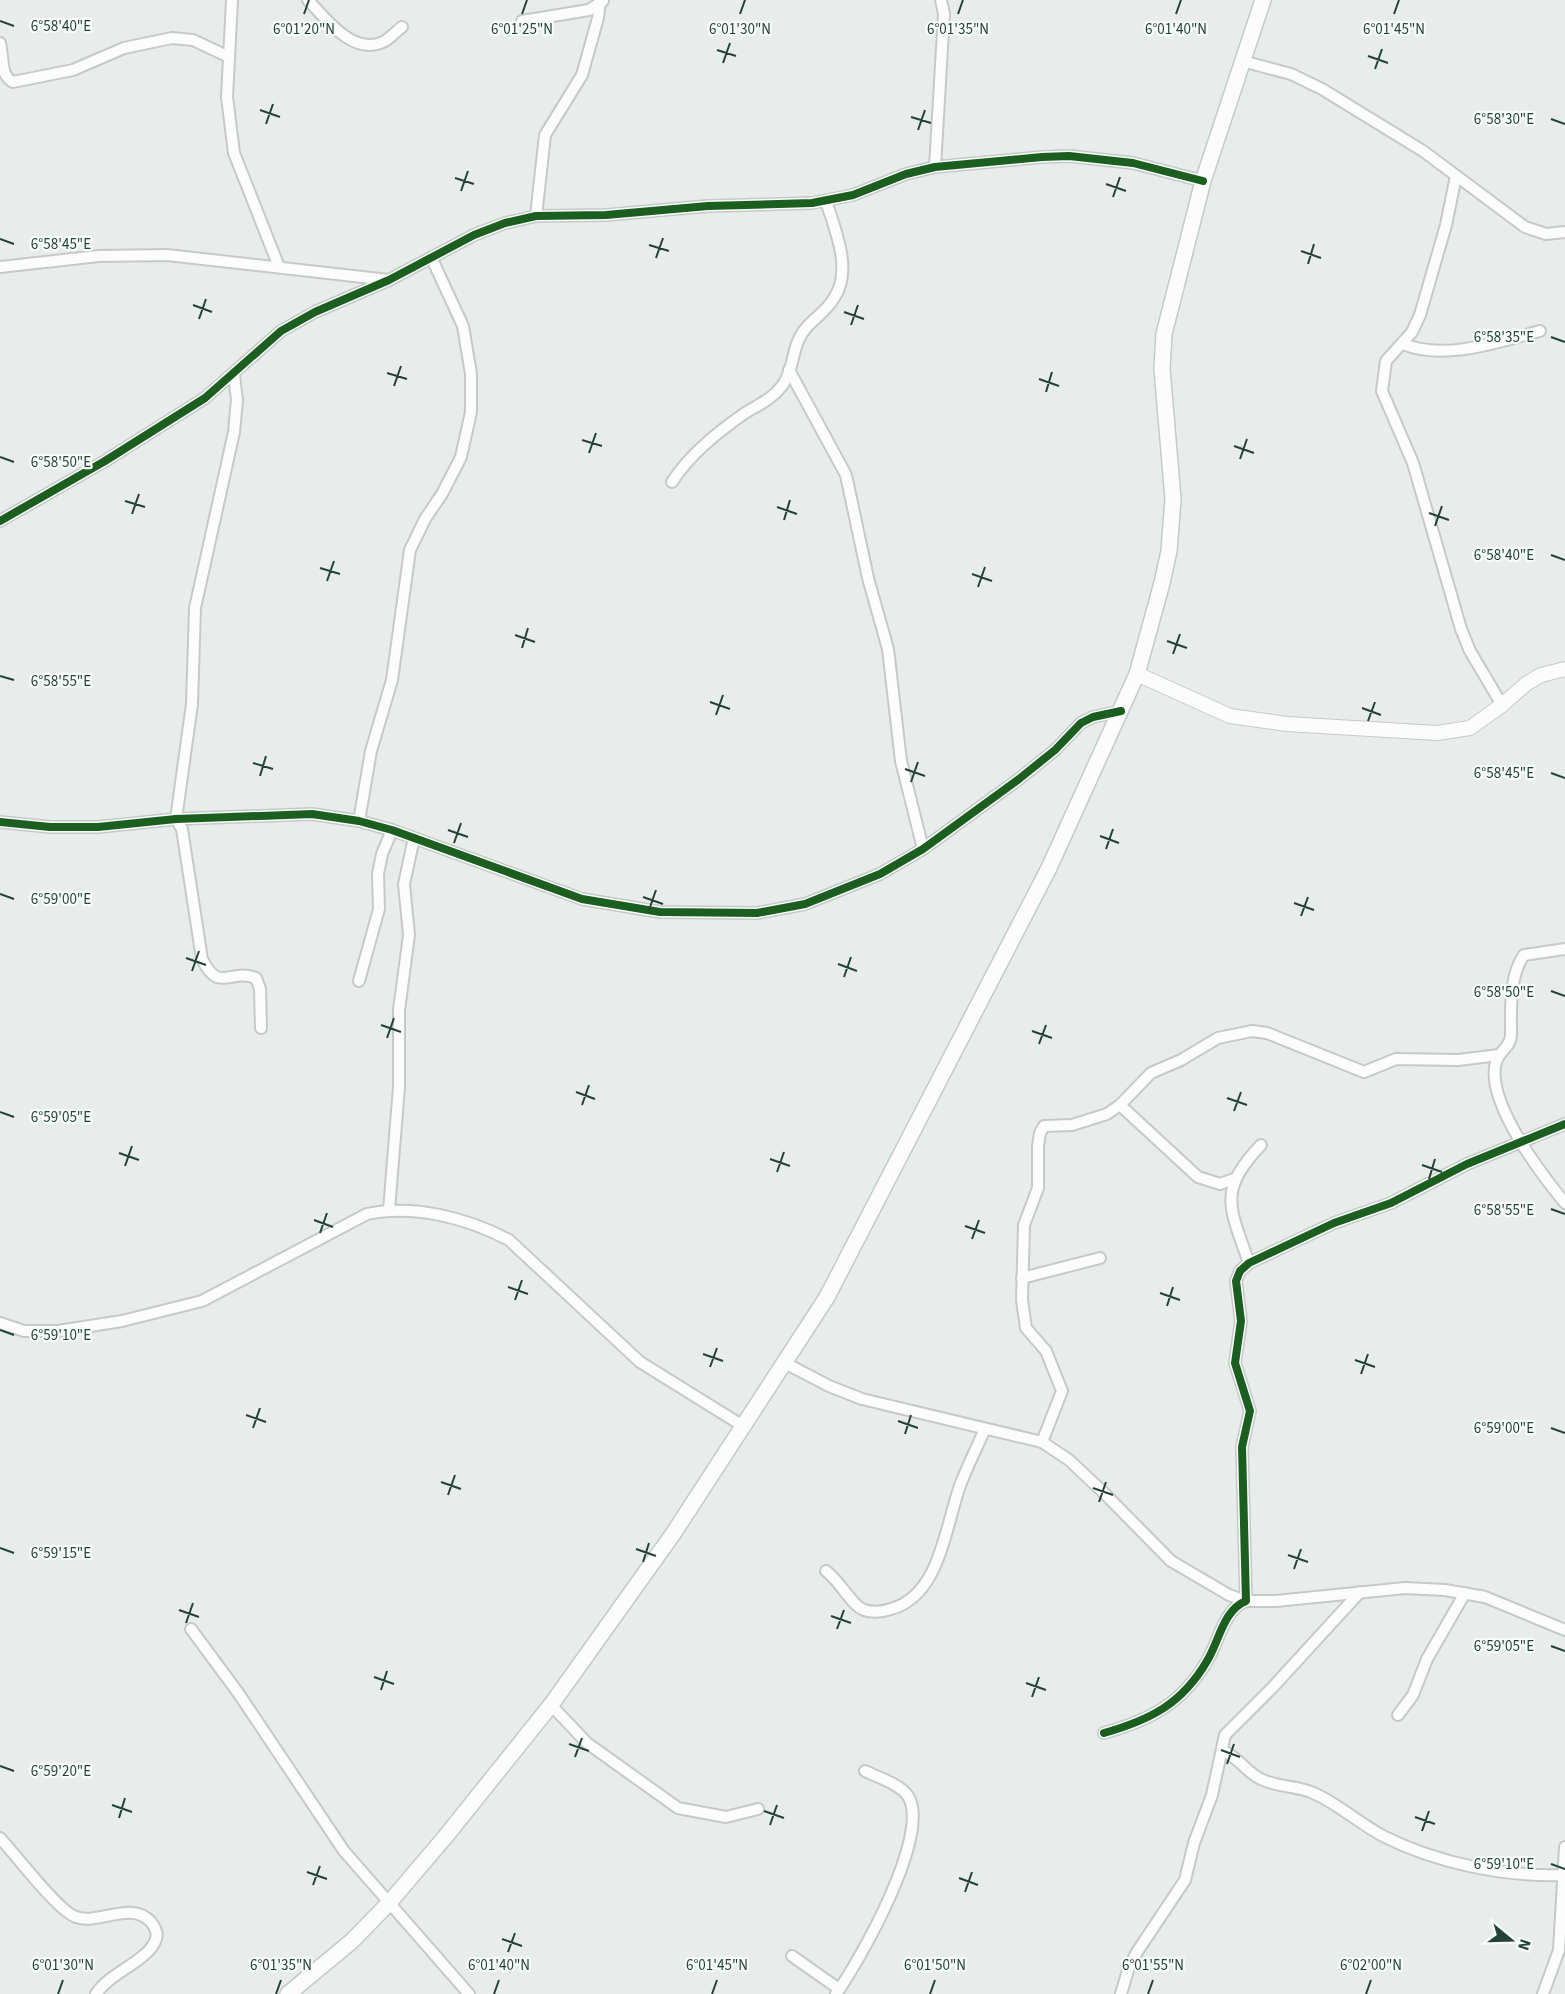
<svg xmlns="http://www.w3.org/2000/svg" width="1565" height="1994" viewBox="0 0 1565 1994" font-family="'Source Sans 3',sans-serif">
	<rect width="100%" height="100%" fill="#e8edeb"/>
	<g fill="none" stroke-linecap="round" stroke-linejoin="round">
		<g stroke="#c5cac8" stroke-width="14">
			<g id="minor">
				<path d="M232,0L227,97L234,153L279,267"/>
				<path d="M308,0C325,18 353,56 383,42C390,39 396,31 402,27"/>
				<path d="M522,21L589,10L603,1"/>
				<path d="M0,43C4,60 0,75 13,82L73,70L124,48L172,38L193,40L229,57"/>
				<path d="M1242,61L1291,74L1322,89L1423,151L1525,227L1546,234L1565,232"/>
				<path d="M935,167L944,14L941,0"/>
				<path d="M1456,176L1446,225L1420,315L1412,332L1386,361L1382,391L1413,463L1461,629L1470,651L1502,705"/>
				<path d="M536,216L545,135L582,75L598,18L600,0"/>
				<path d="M0,267L99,256L167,255L389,280"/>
				<path d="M1403,344C1445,361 1498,342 1540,331"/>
				<path d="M789,370L846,475L868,578L888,649L901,761L923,849"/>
				<path d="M234,375L237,400L234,432L195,608L192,704L176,819L182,829L202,959C219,994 230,968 256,978L260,989L261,1028"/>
				<path d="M672,482C690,454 718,432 745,413C758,405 772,399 782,386C795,369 791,345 806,328C815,317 827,311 834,298C853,270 835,230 826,201"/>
				<path d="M0,521L105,461L205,398L281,331L315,312L389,280L474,235L505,223L536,216L606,215L708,206L812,203L853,195L906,174L935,167L1042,157L1069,156L1133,163L1203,181"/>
				<path d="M359,821L371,751L392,680L410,550L425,519L442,494L461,457L471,412V374L463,326L432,259"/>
				<path d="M0,822L50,827H98L176,819L312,814L359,821L392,830L582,899L660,912L757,913L805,904L880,874L923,849L1019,779L1055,750L1081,723L1093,717L1121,711"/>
				<path d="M1565,949L1524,955C1509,976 1511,1010 1511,1035C1511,1047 1499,1051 1496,1062C1485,1101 1541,1174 1565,1203"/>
				<path d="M359,981L379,909L378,874L382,854L392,830"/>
				<path d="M1120,1105L1198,1177L1220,1184L1234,1179"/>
				<path d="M389,1210L399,1087V1010L409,935L404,884L414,838"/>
				<path d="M1249,1263C1230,1208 1217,1191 1261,1145"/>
				<path d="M1022,1278L1100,1258"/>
				<path d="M0,1323L24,1331H58L122,1321L202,1301L367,1214C414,1204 467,1218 509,1240L640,1362L743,1426"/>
				<path d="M785,1363L829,1386L862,1399L1042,1442L1069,1460L1103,1492L1171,1561L1229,1595L1246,1601H1276L1405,1588L1445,1590L1485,1597L1565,1630"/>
				<path d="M1042,1442L1062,1391L1046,1351L1026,1328L1022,1300L1024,1225L1038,1188V1146L1040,1133L1044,1126L1072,1125L1107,1114L1120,1105L1151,1073L1181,1060L1218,1038L1252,1031L1267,1033L1364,1072L1396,1059L1458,1060L1499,1055"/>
				<path d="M826,1571C840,1581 852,1606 864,1610C873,1613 882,1612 891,1609C941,1595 945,1525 961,1483C968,1465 977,1447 985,1429"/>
				<path d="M191,1629L239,1694L344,1851L469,1994"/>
				<path d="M551,1705L587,1743L678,1808L726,1817L758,1809"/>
				<path d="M1398,1715L1413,1695L1427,1659L1465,1593"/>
				<path d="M1104,1733C1150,1720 1182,1704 1207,1661C1219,1642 1223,1610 1246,1601L1242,1447L1250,1411L1235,1363L1241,1321L1236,1281L1240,1271L1249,1263L1334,1223L1391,1203L1467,1164L1565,1124"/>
				<path d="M1223,1751C1239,1757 1247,1774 1263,1780C1278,1787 1296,1786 1311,1792C1338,1803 1359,1824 1385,1837C1437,1863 1505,1877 1562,1875"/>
				<path d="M0,1838C15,1854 59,1912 76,1917C100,1925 131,1900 151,1922C155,1927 158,1933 156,1939C149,1961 110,1972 96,1994"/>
				<path d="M792,1956L839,1989"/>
				<path d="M836,1994C859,1962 932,1834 908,1796C900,1784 877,1777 865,1771"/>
				<path d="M1121,1994L1129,1967L1137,1952L1185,1880L1194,1843L1212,1795L1225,1735L1272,1688L1360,1592"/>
				<path d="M1543,1994L1559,1950L1565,1847"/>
			</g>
		</g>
		<g stroke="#c5cac8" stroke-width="16">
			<path id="tertiary" d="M1137,674L1230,716L1287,724L1437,733L1470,728L1502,705L1526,684L1541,675L1565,669"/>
		</g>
		<g stroke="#c3cbc8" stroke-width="18">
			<path id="secondary" d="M288,1994L352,1941L389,1903L446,1836L551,1705L673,1534L827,1297L1049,868L1137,674L1162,583L1169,551L1173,499L1162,369L1164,334L1203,181L1263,0"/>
		</g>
		<use href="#minor" stroke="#fcfcfc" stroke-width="10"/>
		<use href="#tertiary" stroke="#fcfcfc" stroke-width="14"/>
		<use href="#secondary" stroke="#fcfcfc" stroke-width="15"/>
		<g stroke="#f7fbf9" stroke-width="11">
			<g id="cycleway">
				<path d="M0,521L105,461L205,398L281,331L315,312L389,280L474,235L505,223L536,216L606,215L708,206L812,203L853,195L906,174L935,167L1042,157L1069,156L1133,163L1203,181"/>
				<path d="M0,822L50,827H98L176,819L312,814L359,821L392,830L582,899L660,912L757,913L805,904L880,874L923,849L1019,779L1055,750L1081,723L1093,717L1121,711"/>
				<path d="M1104,1733C1150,1720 1182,1704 1207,1661C1219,1642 1223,1610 1246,1601L1242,1447L1250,1411L1235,1363L1241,1321L1236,1281L1240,1271L1249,1263L1334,1223L1391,1203L1467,1164L1565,1124"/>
			</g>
		</g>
		<use href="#cycleway" stroke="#1b5e20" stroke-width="8"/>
	</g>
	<path fill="none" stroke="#24423a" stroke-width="2" d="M304,14L309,0M522,14L527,0M740,14L745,0M958,14L963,0M1176,14L1181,0M1394,14L1399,0M0,21L14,26M717,50L736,56M1368,56L1388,63M723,63L730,43M1375,69L1382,49M260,110L280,117M911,117L931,123M1551,119L1565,124M266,124L273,104M918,130L925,110M455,178L474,184M1106,184L1126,191M461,191L468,171M1113,197L1120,177M0,239L14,244M649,245L669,251M1301,251L1321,258M656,258L663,238M1308,264L1314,244M193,305L212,312M844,312L864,319M199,319L206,299M851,325L858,305M1551,337L1565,342M387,373L407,379M1039,379L1059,386M394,386L401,366M1046,392L1052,372M582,440L602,446M1234,446L1254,453M589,453L596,433M0,457L14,462M1240,459L1247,439M125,501L145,507M777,507L797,514M1429,513L1449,520M132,514L139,494M784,520L790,500M1435,526L1442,506M1551,555L1565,560M320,568L340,574M972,574L992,581M327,581L334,561M978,587L985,567M515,635L535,642M1167,641L1187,648M522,648L528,628M1173,654L1180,634M0,676L14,680M710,702L730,709M1362,708L1381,715M716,715L723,695M1368,721L1375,702M253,763L273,769M905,769L925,776M1551,773L1565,778M260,776L266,756M911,782L918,762M448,830L468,837M1100,836L1119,843M454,843L461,823M1106,849L1113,829M0,894L14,899M643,897L663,904M1294,903L1314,910M649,910L656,890M1301,916L1308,897M186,958L206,965M838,964L857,971M192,971L199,951M844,977L851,957M1551,991L1565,996M381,1025L401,1032M1032,1031L1052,1038M387,1038L394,1018M1039,1044L1046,1025M576,1092L595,1099M1227,1098L1247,1105M582,1105L589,1085M1234,1111L1241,1092M0,1112L14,1117M119,1153L139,1160M770,1159L790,1166M1422,1165L1442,1172M125,1166L132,1146M777,1172L784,1152M1429,1179L1435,1159M1551,1209L1565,1214M314,1220L333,1227M965,1226L985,1233M320,1233L327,1213M972,1239L979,1220M508,1287L528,1294M1160,1293L1180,1300M515,1300L522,1280M1167,1306L1173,1287M0,1330L14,1335M703,1354L723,1361M1355,1360L1375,1367M710,1367L717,1348M1361,1374L1368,1354M246,1415L266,1422M898,1421L918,1428M253,1428L260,1408M1551,1428L1565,1433M905,1434L911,1415M441,1482L461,1489M1093,1488L1113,1495M448,1495L455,1475M1099,1502L1106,1482M0,1548L14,1553M636,1549L656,1556M1288,1555L1308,1562M643,1562L649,1543M1294,1569L1301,1549M179,1610L199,1617M831,1616L851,1623M186,1623L193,1603M837,1629L844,1610M1551,1646L1565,1651M374,1677L394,1684M1026,1683L1046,1690M381,1690L387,1671M1032,1697L1039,1677M569,1744L589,1751M1221,1750L1240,1757M575,1757L582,1738M1227,1764L1234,1744M0,1766L14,1771M112,1805L132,1812M764,1811L784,1818M1415,1817L1435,1824M119,1818L125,1798M770,1825L777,1805M1422,1831L1429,1811M1551,1864L1565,1869M307,1872L327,1879M959,1878L978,1885M313,1885L320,1866M965,1892L972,1872M502,1939L522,1946M508,1952L515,1933M58,1994L63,1980M276,1994L281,1980M494,1994L499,1980M712,1994L717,1980M930,1994L935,1980M1148,1994L1153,1980M1366,1994L1371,1980"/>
	<g font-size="15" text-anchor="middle" fill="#24423a" stroke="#f7fbf9" stroke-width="4.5" stroke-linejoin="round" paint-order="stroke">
		<text x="61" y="31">6°58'40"E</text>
		<text x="522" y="34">6°01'25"N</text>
		<text x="740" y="34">6°01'30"N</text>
		<text x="958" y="34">6°01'35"N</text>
		<text x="1176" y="34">6°01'40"N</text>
		<text x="1394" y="34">6°01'45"N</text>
		<text x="304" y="34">6°01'20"N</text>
		<text x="1504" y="124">6°58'30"E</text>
		<text x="61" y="249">6°58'45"E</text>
		<text x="1504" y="342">6°58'35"E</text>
		<text x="61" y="467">6°58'50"E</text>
		<text x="1504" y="560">6°58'40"E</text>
		<text x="61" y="686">6°58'55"E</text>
		<text x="1504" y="778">6°58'45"E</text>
		<text x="61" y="904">6°59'00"E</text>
		<text x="1504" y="997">6°58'50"E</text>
		<text x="61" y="1122">6°59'05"E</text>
		<text x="1504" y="1215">6°58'55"E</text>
		<text x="61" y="1340">6°59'10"E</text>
		<text x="1504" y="1433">6°59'00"E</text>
		<text x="61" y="1558">6°59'15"E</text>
		<text x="1504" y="1651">6°59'05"E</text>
		<text x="61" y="1776">6°59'20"E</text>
		<text x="1504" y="1869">6°59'10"E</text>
		<text x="63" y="1970">6°01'30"N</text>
		<text x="281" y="1970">6°01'35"N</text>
		<text x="499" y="1970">6°01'40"N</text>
		<text x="717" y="1970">6°01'45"N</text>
		<text x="935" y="1970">6°01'50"N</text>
		<text x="1153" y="1970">6°01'55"N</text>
		<text x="1371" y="1970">6°02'00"N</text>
	</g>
	<g transform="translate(1511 1940) rotate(109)" stroke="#f7fbf9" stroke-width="4.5" paint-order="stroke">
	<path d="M0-4.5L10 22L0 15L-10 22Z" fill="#24423a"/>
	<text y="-9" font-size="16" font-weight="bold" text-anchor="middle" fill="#24423a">N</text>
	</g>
</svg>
